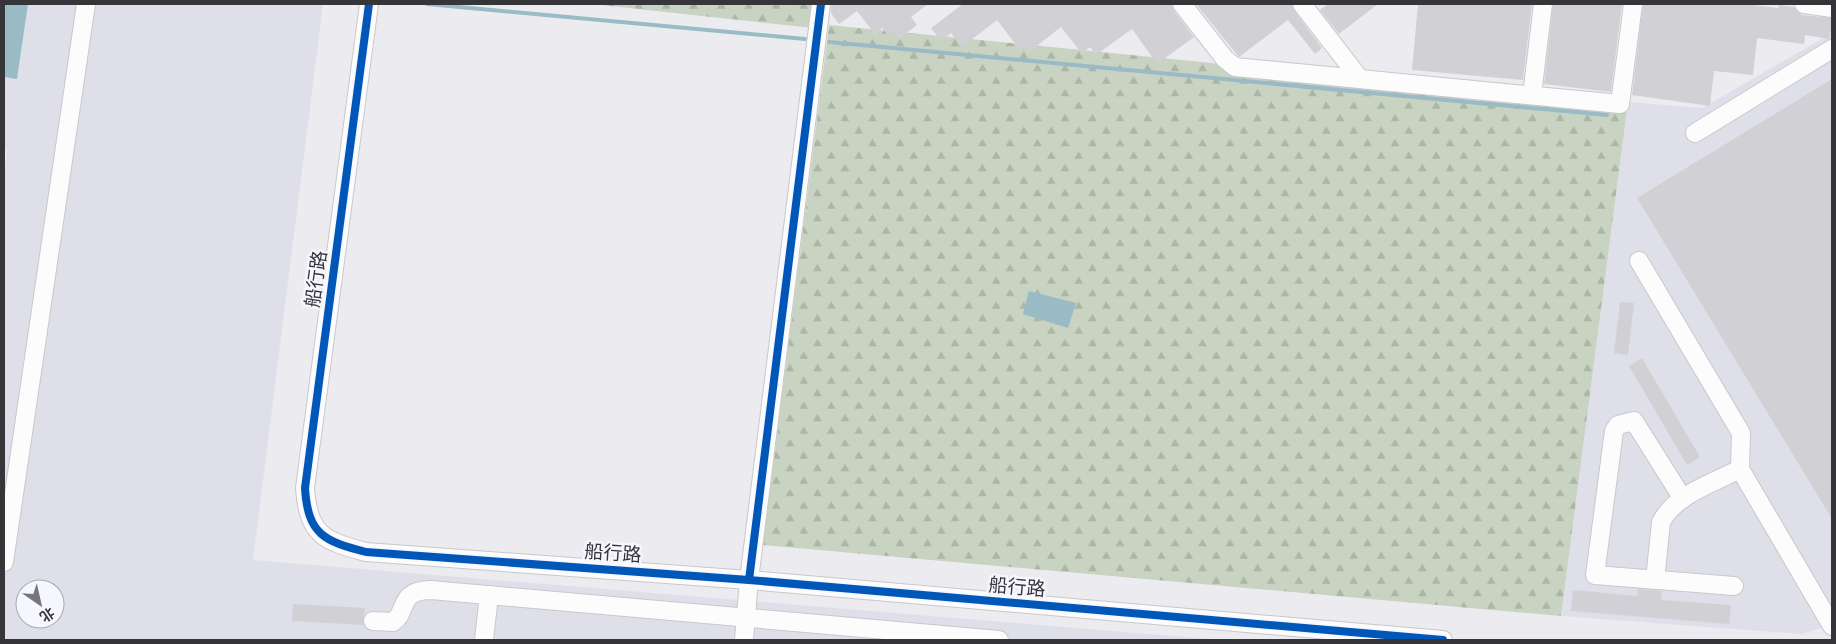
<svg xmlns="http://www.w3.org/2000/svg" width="1836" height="644" viewBox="0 0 1836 644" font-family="Figtree,'Noto Sans SC',sans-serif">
	<defs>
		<pattern id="forest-firs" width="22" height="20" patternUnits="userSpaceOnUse" patternTransform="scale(1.25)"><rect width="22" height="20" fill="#c8d3c2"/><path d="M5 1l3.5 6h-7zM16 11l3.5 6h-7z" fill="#acb6a7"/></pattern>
	</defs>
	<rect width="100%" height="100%" fill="#ebebf0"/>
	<g fill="#dfdfea" fill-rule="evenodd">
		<path d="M28,4H323L253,560L1222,640H4V177L7,150L4,149V77L17,78ZM25,589H55V619H25Z"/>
		<path d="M1832,33V625L1801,634L1561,616L1628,102L1702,108Z"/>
	</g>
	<g fill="url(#forest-firs)">
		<path d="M592,4H816L813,28Z"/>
		<path d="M829,25L1532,95L1628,102L1561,616L763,545Z"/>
	</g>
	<g fill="#99bbc6">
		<path d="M4,4H28L17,79L4,77Z"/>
		<path d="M1029,291L1076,303L1068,328L1023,314Z"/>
	</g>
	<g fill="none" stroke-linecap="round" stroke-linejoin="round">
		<g stroke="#99bbc6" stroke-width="4">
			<path d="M427,4L805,39"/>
			<path d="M829,42L1607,115"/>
		</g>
	</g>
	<g fill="#d1d1d5">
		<path d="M831,4H928L911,17L917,25L899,39L893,31L888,35L882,28L875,34L857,11L839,24L831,13Z"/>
		<path d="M963,4H1172L1174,11L1194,37L1157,64L1132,29L1096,55L1090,47L1082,54L1061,27L1029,52L1025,47L1020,50L997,20L962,47L951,33L941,41L931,28Z"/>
		<path d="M1196,4H1292L1294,10L1322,48L1315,54L1288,20L1239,57Z"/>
		<path d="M1328,4H1378L1339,34L1320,10Z"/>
		<path d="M1418,4H1532L1523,80L1412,70Z"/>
		<path d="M1553,4H1622L1611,92L1544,84Z"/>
		<path d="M1643,4H1745L1778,8L1779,5L1794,7L1802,15L1832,18V25L1829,39L1805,35L1804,44L1757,38L1753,75L1714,71L1710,106L1632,95Z"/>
		<path d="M1832,79V519L1637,198Z"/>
		<path d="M1620,302L1634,303L1628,355L1614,353Z"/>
		<path d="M1642,358L1700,457L1687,465L1629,366Z"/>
		<path d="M1638,589L1662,591L1661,600L1731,605L1729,624L1571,611L1573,590L1637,596Z"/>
		<path d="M293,604L365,608L363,625L292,621Z"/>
	</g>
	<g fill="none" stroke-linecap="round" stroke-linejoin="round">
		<g stroke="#c8c8cc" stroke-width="20">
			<g id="minor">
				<path d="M369,4L305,488C308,535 324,541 366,552L749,580L1443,640"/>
				<path d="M1182,4L1225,59L1235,67L1620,104L1633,4"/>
				<path d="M1302,4L1360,79"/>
				<path d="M1804,4L1832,8"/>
				<path d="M1532,95L1543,4"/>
				<path d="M1695,133L1832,49"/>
				<path d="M1639,261L1741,433L1740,469L1832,626"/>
				<path d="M1683,499L1634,421L1618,425L1614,431L1595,575L1734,586"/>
				<path d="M4,562L86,4"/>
				<path d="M1655,580L1661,522C1676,494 1713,483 1740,469"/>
				<path d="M373,621L393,622C408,613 397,590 431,590L999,640"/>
				<path d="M484,640L489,595"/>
				<path d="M744,640L749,580L821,4"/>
			</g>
		</g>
		<use href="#minor" stroke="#fcfcfd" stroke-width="18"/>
		<g stroke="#f6f6ff" stroke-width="11">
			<g id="cycleway">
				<path d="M369,4L305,488C308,535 324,541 366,552L749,580L1443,640"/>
				<path d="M749,580L821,4"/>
			</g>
		</g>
		<use href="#cycleway" stroke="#0057b8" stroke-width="8"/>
	</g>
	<g text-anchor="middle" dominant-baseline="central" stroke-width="5" stroke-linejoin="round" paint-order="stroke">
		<g font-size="19" fill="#36363a" stroke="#f6f6ff">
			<text transform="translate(316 279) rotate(-82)">船行路</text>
			<text transform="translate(613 553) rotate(4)">船行路</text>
			<text transform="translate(1017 587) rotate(5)">船行路</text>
		</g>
	</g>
	<rect width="1836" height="644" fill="none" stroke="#36363a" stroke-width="10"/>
	<g transform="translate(40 604) rotate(146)"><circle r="24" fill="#f6f6ff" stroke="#a9a9b0"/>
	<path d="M0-4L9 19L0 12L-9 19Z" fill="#75757a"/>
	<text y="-8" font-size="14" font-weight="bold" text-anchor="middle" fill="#36363a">北</text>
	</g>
</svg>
